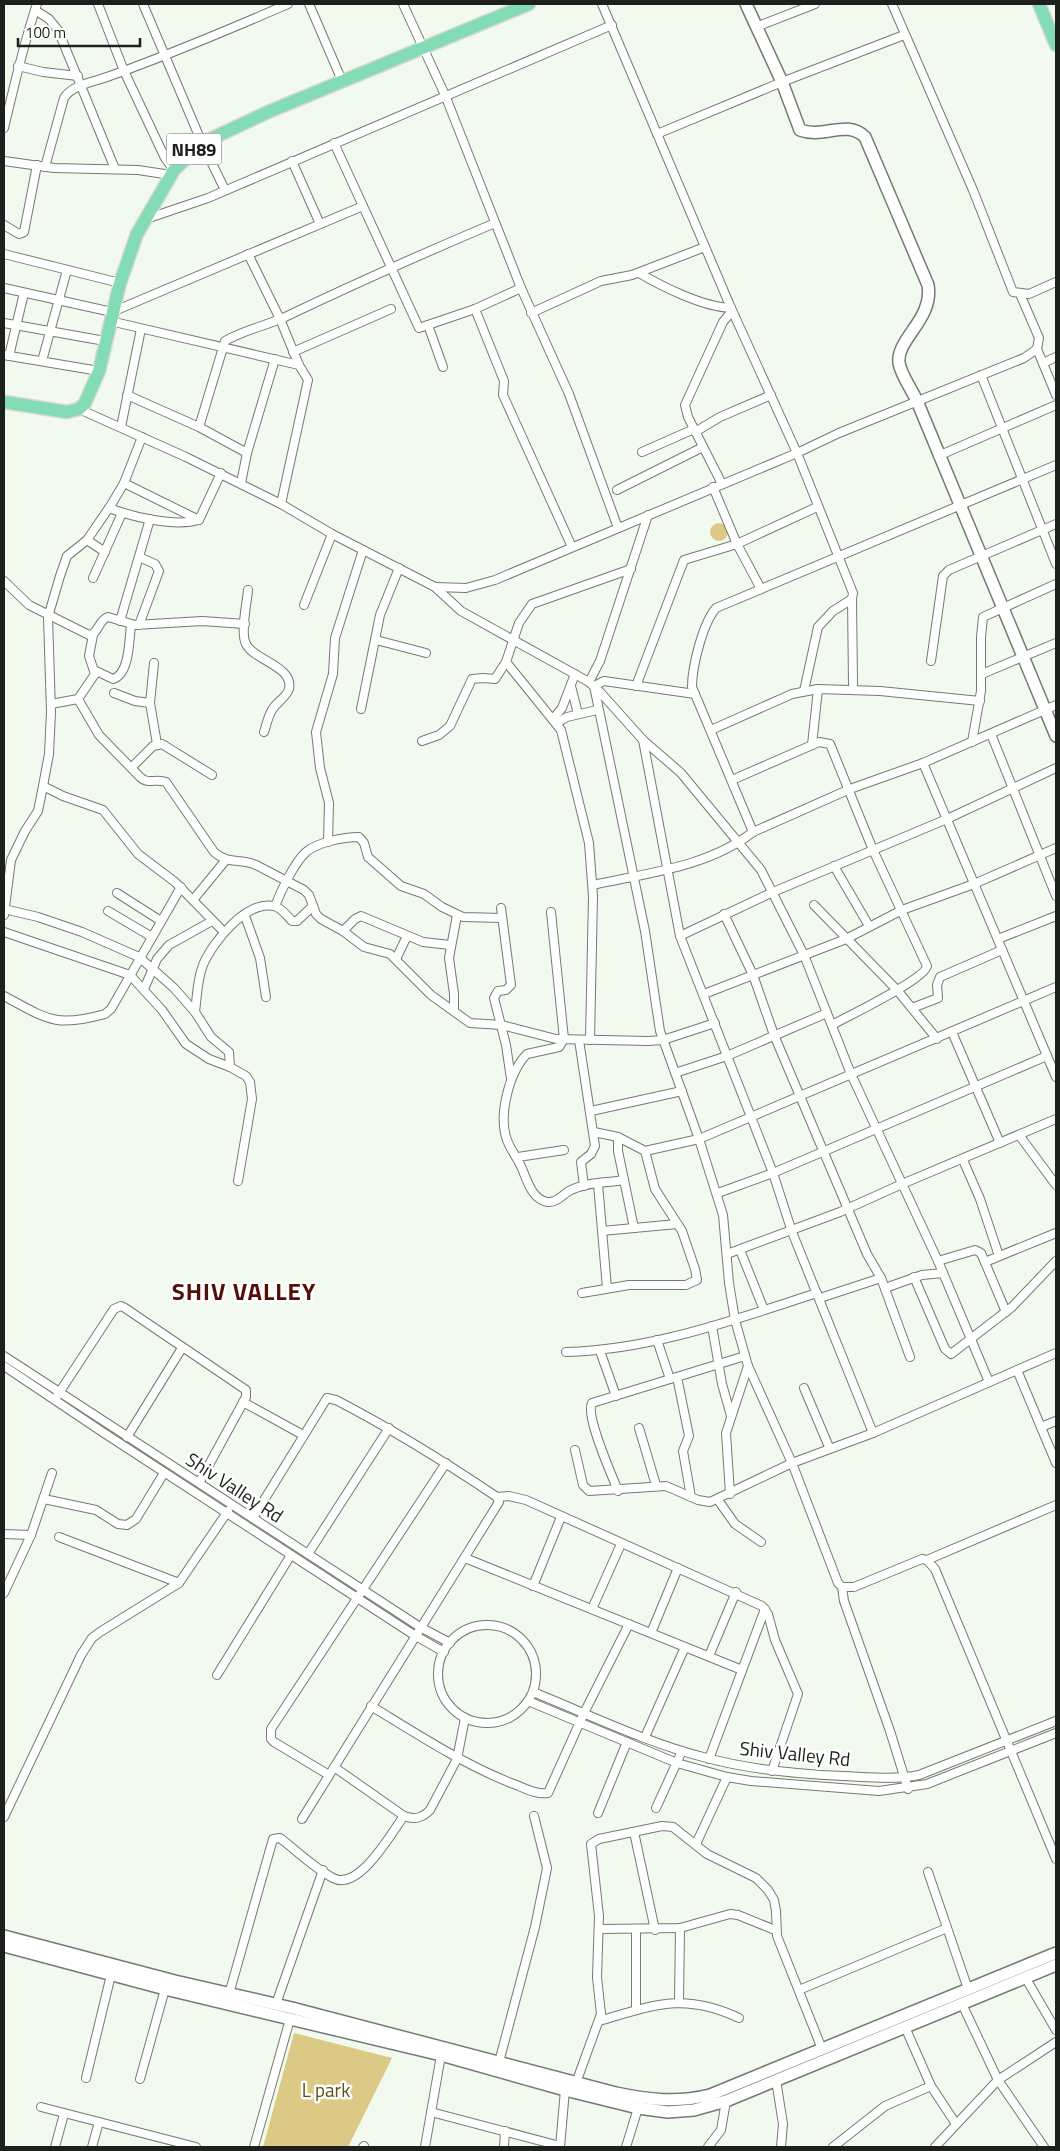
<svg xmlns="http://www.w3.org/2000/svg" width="1060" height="2151" viewBox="0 0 1060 2151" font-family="'Titillium Web',sans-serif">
	<rect width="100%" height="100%" fill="#f2faef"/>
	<g fill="#dbc985">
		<circle cx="719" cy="532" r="9"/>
		<path d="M294,2033L392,2058L348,2147H263Z"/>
	</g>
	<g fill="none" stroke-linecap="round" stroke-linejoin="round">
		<g stroke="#747b72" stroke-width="10">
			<g id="street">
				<path d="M98,4L124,71L165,158L174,170"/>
				<path d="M143,4L202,143L225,190"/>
				<path d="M309,4L343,83"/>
				<path d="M403,4L445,95L521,288L569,394L618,528"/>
				<path d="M602,4L731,308L797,453L853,593L852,599L833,611L818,627L804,691"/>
				<path d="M892,4L973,190L1013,292L1029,294L1056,282"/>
				<path d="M35,10L49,19L58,30L115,169"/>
				<path d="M756,27L815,4"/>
				<path d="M18,66L43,72L78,76"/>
				<path d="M4,128C14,87 23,45 37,4"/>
				<path d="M657,134L782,82L904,35"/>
				<path d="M334,143L419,328L475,309L521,288"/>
				<path d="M4,161L54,168L138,170L171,175"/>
				<path d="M292,161L320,224"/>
				<path d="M45,167L64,98C72,85 93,82 107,77C169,55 228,30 288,4"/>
				<path d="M146,219L208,198L612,25"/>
				<path d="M4,225L19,234L24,232L37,165"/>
				<path d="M4,254L120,283"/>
				<path d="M248,254L280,319L299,365L308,380L281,504"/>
				<path d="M639,273C663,287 703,307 731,308"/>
				<path d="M4,288L112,312L363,206"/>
				<path d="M475,309L504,381L503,395L572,547"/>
				<path d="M531,313L601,281L632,275L705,247"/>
				<path d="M110,321L299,365"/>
				<path d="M4,323L105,341"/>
				<path d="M428,325L443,367"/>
				<path d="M1037,349L1056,395"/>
				<path d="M293,352L391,309"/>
				<path d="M4,355L99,371"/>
				<path d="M9,356L24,293"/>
				<path d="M42,361L67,270"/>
				<path d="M1043,363L1056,357"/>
				<path d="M981,375L1056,564"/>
				<path d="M127,395L199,427L247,453"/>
				<path d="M79,409L186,457L281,504L332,534L435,587L461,611L589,682L600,692L643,740L681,773L761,870L804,955L851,1074L938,1261L989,1382"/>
				<path d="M121,427L141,329"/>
				<path d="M199,427L225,341C244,330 265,326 285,317C354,284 424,253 495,223"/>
				<path d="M695,432L720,417L771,395"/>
				<path d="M642,452L694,429"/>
				<path d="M938,456L1056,405"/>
				<path d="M124,483L199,520"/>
				<path d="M241,483L247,453L275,359"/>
				<path d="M722,484L688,417L685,405L723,322L732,311"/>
				<path d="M713,487L737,544L761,589"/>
				<path d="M617,490L703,447"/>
				<path d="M109,508C133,517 174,527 199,520L221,473"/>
				<path d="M87,540L105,552"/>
				<path d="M139,557L155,564L159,571L139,625"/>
				<path d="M93,578L122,513"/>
				<path d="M4,581L29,605L89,635C99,634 98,620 108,617L135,625L202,621L245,624"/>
				<path d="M435,587L466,588L495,580L797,453L839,433L1024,358L1037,349L1039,338L1020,294"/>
				<path d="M248,590C247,603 240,633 246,644C253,660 294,666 289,689C287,696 278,702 274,707C268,715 267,723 264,732"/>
				<path d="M852,599L853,684"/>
				<path d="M304,605L332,534"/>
				<path d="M120,621L150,519"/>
				<path d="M376,640L426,653"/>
				<path d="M931,661L943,576L949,570L1056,524"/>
				<path d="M154,663L150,703L157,744"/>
				<path d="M94,670L113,679C130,674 129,639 131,625"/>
				<path d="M982,674L1056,643"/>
				<path d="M589,682L600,661L648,515"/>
				<path d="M571,686L578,714"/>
				<path d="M636,686L684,560L737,544L817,507"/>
				<path d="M114,693L135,701L150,703"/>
				<path d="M695,694L604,681L594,686L645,931L660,1031L699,1139L723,1215L729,1283L735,1320L748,1366L792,1463L838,1583L842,1587H854L922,1559L927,1560L935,1569L1056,1859"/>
				<path d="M78,699L99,735L140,777C148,785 156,778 166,782L214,852C231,866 238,857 256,865L304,890L309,895L316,914L321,919L343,931L364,947L390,954L431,995L470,1023L502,1025L556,1039L648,1041L663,1040L715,1023"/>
				<path d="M51,704L78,699L95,674L89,656L93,635"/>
				<path d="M361,709L380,615L399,568"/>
				<path d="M553,719L562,708L575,674"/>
				<path d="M557,723L567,717L597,710"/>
				<path d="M711,730L792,694L818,689L880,691L980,701"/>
				<path d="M991,734L1056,896"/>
				<path d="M643,740L680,936L773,1173L792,1232L873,1433"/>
				<path d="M422,741L439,735L450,726L472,679L483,678L495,679L506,662"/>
				<path d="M972,742L981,691V637L983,617L1056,584"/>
				<path d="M812,745L818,689"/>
				<path d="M923,763L1056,1077"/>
				<path d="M132,767L153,746L162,744L212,775"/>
				<path d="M732,780L819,742L830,744L873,850L927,966C924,980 848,1016 832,1025"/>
				<path d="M43,786L63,796L103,810L138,854L175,882L224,932"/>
				<path d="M753,832L850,789L923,763L1056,705"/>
				<path d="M328,842L329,803L320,768L316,732L333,674L335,638L363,550"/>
				<path d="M834,866L869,926"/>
				<path d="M593,885C647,873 708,867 753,832L692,687C692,666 703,623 716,608L1056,465"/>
				<path d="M117,893L161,921"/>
				<path d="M193,900L225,861"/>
				<path d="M814,905L897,990L937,1039"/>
				<path d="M275,906C281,891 294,863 306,852C318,842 344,837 359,837L364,843L368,857L401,886L424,894L442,907L463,917L502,918"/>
				<path d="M501,908L511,985L506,990L498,991L494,998L506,1045L511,1079"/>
				<path d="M4,909L38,917L82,932L139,957L174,988L195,1012L211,1037L229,1052L230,1067"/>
				<path d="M108,911L152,937"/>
				<path d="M551,912L564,1039L559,1047L527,1054C509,1072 498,1116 507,1140C511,1151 519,1160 523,1171C528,1183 533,1200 548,1202C557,1203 564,1193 571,1190C587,1182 607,1183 624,1180"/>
				<path d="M724,914L753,975L774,1035L867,1254L881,1278L910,1357"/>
				<path d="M4,915L11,860L25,831L38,811L43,786L49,754L51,712L48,617L60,576L67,556L87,540L111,505L124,483L142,437"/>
				<path d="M245,916L260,958L266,997"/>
				<path d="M343,931L355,919L361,916L423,942L450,945"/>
				<path d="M4,932L130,975L162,1010L186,1044L209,1059L230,1067L246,1076L250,1082L252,1099L238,1181"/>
				<path d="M680,936L773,892L947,819L1056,768"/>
				<path d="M998,939L1056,916"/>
				<path d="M396,959L407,936"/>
				<path d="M144,989L157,959L169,945L212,921"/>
				<path d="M704,994L846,939L902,910L974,884L1056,848"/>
				<path d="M4,996C47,1019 55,1028 105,1014L111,1009L181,887"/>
				<path d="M912,1008L938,998L937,985L940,977L1002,950"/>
				<path d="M454,1011V994L449,958L457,915"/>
				<path d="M195,1012C197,997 197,980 203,965C212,943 246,900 274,906C282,908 287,916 292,921H297L313,906"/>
				<path d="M952,1032L1000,1143"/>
				<path d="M579,1040L595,1146L591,1154L581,1162L584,1186"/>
				<path d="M590,1040L593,896L589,843L561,730L506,662L519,623L532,604L631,569"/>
				<path d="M675,1073L727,1056L827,1013"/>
				<path d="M591,1111L682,1091"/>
				<path d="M594,1132L618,1137L645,1151L699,1139L1056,987"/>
				<path d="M1019,1135L1056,1185"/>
				<path d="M618,1137V1151L634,1228"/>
				<path d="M518,1157L564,1150"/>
				<path d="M963,1160L980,1199L999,1256"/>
				<path d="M598,1184L607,1288"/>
				<path d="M718,1193L773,1173L1047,1056"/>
				<path d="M602,1231L677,1224"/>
				<path d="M740,1250L764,1310"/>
				<path d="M727,1254L840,1212L902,1184L1056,1119"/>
				<path d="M938,1261L975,1250L981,1253L1006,1312"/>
				<path d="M985,1262L1056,1233"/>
				<path d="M914,1277L945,1349L951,1354L1012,1307L1056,1261"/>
				<path d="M885,1288L922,1275L943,1273"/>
				<path d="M582,1293L629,1285H686L697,1280L695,1269L682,1231L655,1189L645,1151"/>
				<path d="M820,1298L881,1278"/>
				<path d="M712,1326L722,1384L731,1416"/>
				<path d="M657,1340L670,1379"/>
				<path d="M600,1351L616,1396"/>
				<path d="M566,1352C652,1350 736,1319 817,1293"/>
				<path d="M4,1356L420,1627L450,1643"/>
				<path d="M4,1366L104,1433L414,1635L444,1652"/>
				<path d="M1017,1370L1056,1463"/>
				<path d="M677,1377L689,1436L683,1451L691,1497"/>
				<path d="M804,1388L829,1447"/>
				<path d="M57,1396L114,1309L121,1306L125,1308L246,1390V1397L199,1483"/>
				<path d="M243,1402L303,1435"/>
				<path d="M1041,1427L1056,1421"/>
				<path d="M639,1428L656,1485"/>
				<path d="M127,1437L182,1348"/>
				<path d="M575,1450L583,1485L589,1491L666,1486L698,1500L710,1502L792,1463L873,1433L1056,1353"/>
				<path d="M618,1491C612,1475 585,1416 592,1403L745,1356"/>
				<path d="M730,1494L726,1433L748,1366"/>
				<path d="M497,1497L509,1496L526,1500L762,1606L768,1614L775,1640L798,1694L772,1771"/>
				<path d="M44,1499L96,1510L118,1524L127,1525L136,1519L164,1473"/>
				<path d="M718,1500L735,1524L761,1542"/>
				<path d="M253,1518L327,1398L336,1400C392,1429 445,1462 497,1497L499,1502L302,1819"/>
				<path d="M4,1534L31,1535"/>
				<path d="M59,1537L179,1583"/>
				<path d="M308,1554L389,1428"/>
				<path d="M465,1558L742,1670"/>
				<path d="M927,1560L1056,1505"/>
				<path d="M533,1586L561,1517"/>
				<path d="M842,1587L844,1601L890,1731L908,1789"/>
				<path d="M4,1593L31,1535L52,1473"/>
				<path d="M592,1609L621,1544"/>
				<circle cx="487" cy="1674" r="49"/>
				<path d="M651,1633L678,1568"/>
				<path d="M709,1656L736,1592"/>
				<path d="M217,1675L291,1555"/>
				<path d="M533,1692C590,1715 647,1743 707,1758C751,1770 798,1774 843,1776C868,1777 894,1780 919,1775L1056,1721"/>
				<path d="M528,1701L677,1763L727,1777L751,1781L879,1791L927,1784L1056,1733"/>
				<path d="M371,1706C417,1734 461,1763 511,1783C523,1787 535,1795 548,1793L584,1713L629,1624"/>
				<path d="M645,1737L685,1647"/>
				<path d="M709,1759L765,1609"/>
				<path d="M334,1767L404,1816C415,1820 422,1818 430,1810L457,1759L465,1718"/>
				<path d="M329,1775L274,1742L271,1739V1729L446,1463"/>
				<path d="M656,1808L682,1751"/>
				<path d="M598,1813L627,1742"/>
				<path d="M4,1817L81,1655L92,1638L100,1632L179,1583L228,1511"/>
				<path d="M634,1832L655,1930"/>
				<path d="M696,1844L727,1777"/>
				<path d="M928,1872L968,1989"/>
				<path d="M599,1929L680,1928L730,1914L738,1915L775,1930"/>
				<path d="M1025,1977L1056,2030"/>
				<path d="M799,1990L947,1928"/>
				<path d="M229,1994L273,1839L280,1838C297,1851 314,1868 333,1878C359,1892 391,1833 404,1816"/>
				<path d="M679,2002L680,1928"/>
				<path d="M276,2004L323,1870"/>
				<path d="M962,2004L998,2080L1044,2147"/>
				<path d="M636,2010V1930"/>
				<path d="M599,2021C654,2005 684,1992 739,2018"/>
				<path d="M905,2027L931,2086L956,2124"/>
				<path d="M499,2062L535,1927L547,1868L534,1816"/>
				<path d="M86,2078L111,1975"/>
				<path d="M140,2079L165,1989"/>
				<path d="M776,2080L783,2124L781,2147"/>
				<path d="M576,2083L601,2014L597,1977L599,1916L591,1844L599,1839L662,1826L673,1827L707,1854L756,1878L768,1890L774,1900L776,1911L777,1936L822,2049"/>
				<path d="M41,2107L196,2147"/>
				<path d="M431,2112L560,2146"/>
				<path d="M55,2147L64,2114"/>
				<path d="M92,2147L99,2122"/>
				<path d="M254,2147L290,2019"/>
				<path d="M363,2147L364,2146"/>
				<path d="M425,2147L441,2055"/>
				<path d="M504,2147L505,2131"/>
				<path d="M560,2147L565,2090"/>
				<path d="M626,2147L638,2108"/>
				<path d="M708,2147L721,2130L726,2101"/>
				<path d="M833,2147L885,2106L931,2086"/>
				<path d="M935,2147L998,2080L1056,2042"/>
			</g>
		</g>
		<g stroke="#747b72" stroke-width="14">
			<g id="secondary">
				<path d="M746,4L782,82L800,130C824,139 846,119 865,137L928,285C934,319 896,339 899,363C901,375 912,390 917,401L1056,736"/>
				<path d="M4,1936L175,1981L292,2008L616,2093C649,2100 677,2103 710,2095L1056,1953"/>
				<path d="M4,1946L165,1989L441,2055L565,2090L638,2108L668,2112L694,2110L726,2101L1056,1965"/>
			</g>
		</g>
		<g stroke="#d6d7d6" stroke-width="15">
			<g id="primary">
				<path d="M1039,4L1056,45"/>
				<path d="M4,402L67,412L79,409L85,403L99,371L120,283L137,234L174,170L202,143L268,112L529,4"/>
			</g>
		</g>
		<use href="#street" stroke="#fff" stroke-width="8"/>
		<use href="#secondary" stroke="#fff" stroke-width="11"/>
		<use href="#primary" stroke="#84dcb5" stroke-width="12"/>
	</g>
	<g text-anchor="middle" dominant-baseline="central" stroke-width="5" stroke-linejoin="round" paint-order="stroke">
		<rect fill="#fff" stroke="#616360" stroke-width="1" x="166.5" y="133.5" width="55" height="31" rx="4"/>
		<g font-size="18" font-weight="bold" fill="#1d201c">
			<text x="194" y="149">NH89</text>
		</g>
		<g font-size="19" fill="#1d201c" stroke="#fff">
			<text transform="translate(235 1487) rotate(33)">Shiv Valley Rd</text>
			<text transform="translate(795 1753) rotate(6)">Shiv Valley Rd</text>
		</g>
		<g font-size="19" fill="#5f5016" stroke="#fff">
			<text x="326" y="2089">L park</text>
		</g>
		<g font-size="24" font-weight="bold" letter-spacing="1" fill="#541008" stroke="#fff">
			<text x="244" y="1291">SHIV VALLEY</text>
		</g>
	</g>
	<rect width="1060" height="2151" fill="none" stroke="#1d201c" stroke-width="10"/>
	<path d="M18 38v8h122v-8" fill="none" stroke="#1d201c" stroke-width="2.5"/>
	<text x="25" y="38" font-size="15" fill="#1d201c" stroke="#ffffff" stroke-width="4" paint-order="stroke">100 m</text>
</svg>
